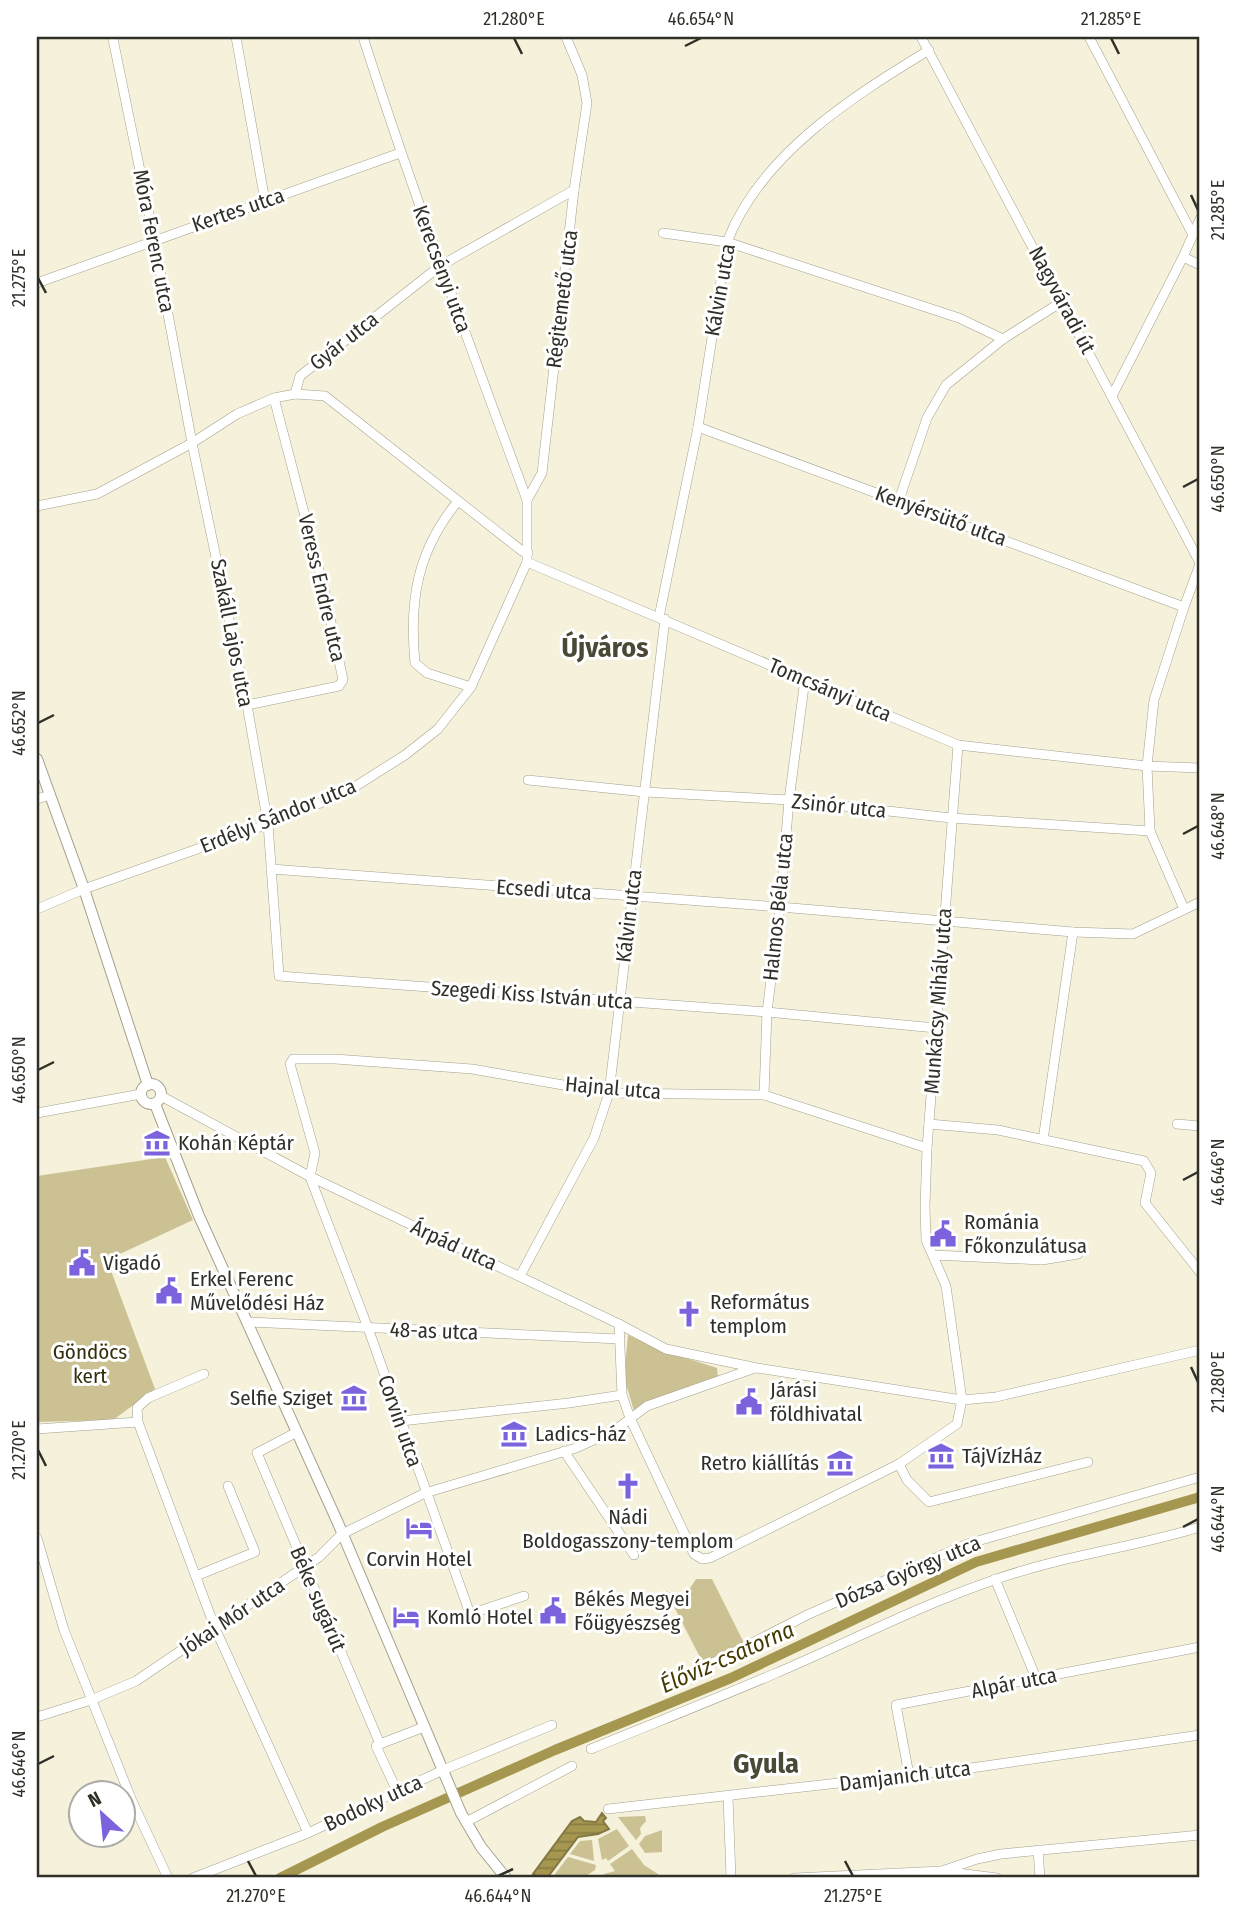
<svg xmlns="http://www.w3.org/2000/svg" width="1237" height="1915" viewBox="0 0 1237 1915" font-family="'Fira Sans Condensed',sans-serif">
	<defs>
		<pattern id="water-rules" width="6" height="5" patternUnits="userSpaceOnUse" patternTransform="scale(1.75)"><rect width="6" height="5" fill="#a69750"/><path d="M0 2.5h6" fill="none" stroke="#887c42"/></pattern>
	</defs>
	<rect width="100%" height="100%" fill="#f5f1db"/>
	<g fill="#cbc193">
		<path d="M165,1157L193,1220L107,1260L155,1389L113,1420L37,1422V1176Z"/>
		<path d="M628,1335L661,1350L717,1368L718,1378L634,1411L624,1377Z"/>
		<path d="M696,1579H712L746,1647L705,1667L666,1591L676,1595L687,1593Z"/>
		<path d="M645,1816L646,1821L640,1828L641,1834L636,1840L618,1817Z"/>
		<path d="M617,1829L629,1846L608,1861L606,1858L602,1860L598,1839Z"/>
		<path d="M662,1830V1852L645,1853L639,1844L645,1836Z"/>
		<path d="M592,1840L594,1861L570,1854L580,1841Z"/>
		<path d="M632,1849L644,1865L661,1876L648,1878H604V1874L615,1871L610,1864Z"/>
		<path d="M568,1857L596,1865L595,1870L583,1878H552Z"/>
	</g>
	<path fill="url(#water-rules)" stroke="#837844" stroke-width="2" d="M602,1813L606,1818L603,1821L609,1829L598,1834L578,1837L547,1878H541L533,1874L572,1821L580,1817L584,1821L596,1822Z"/>
	<g fill="none" stroke-linecap="round" stroke-linejoin="round">
		<path stroke="#a69750" stroke-width="10" d="M280,1878L382,1827L555,1750L731,1678L976,1562L1200,1497"/>
		<g stroke="#a4a08c" stroke-width="10">
			<g id="minor">
				<path d="M236,37L265,201"/>
				<path d="M363,37C413,193 470,346 527,500"/>
				<path d="M921,37L1200,563"/>
				<path d="M1089,37L1193,235"/>
				<path d="M113,39L154,239L192,443L247,705L268,824L279,976L767,1012L936,1028"/>
				<path d="M663,233L727,242L959,318L1003,339"/>
				<path d="M1183,257L1200,265"/>
				<path d="M37,283L400,153"/>
				<path d="M295,394L300,376L440,266L574,190"/>
				<path d="M1112,396L1183,257L1200,219"/>
				<path d="M698,427L1184,607"/>
				<path d="M899,500L927,418L946,385L1003,339L1063,301"/>
				<path d="M458,501C417,551 409,600 415,663L427,673L471,687"/>
				<path d="M37,506L97,494L192,443L237,414L274,398L295,394L325,396L522,551L528,553"/>
				<path d="M527,562L958,745L1147,766L1200,768"/>
				<path d="M659,617L698,427L727,242C761,154 852,97 929,50"/>
				<path d="M247,705L339,686L343,680L324,589L274,398"/>
				<path d="M528,780L645,792L789,800L951,818L1150,831"/>
				<path d="M37,799L50,795"/>
				<path d="M271,869L780,907L1073,932L1133,934L1200,902"/>
				<path d="M37,909L84,889L268,824L345,793L405,755L438,729L471,687L527,562V500L542,473L574,190L587,103L582,75L566,37"/>
				<path d="M1184,909L1150,831L1147,766L1154,700L1184,607L1200,564"/>
				<path d="M764,1095L767,1012L780,907L789,800L805,679"/>
				<path d="M161,1096L309,1176L619,1324L666,1349L757,1368L962,1400L996,1397L1200,1350"/>
				<path d="M37,1113L141,1094"/>
				<path d="M929,1124L998,1130L1144,1161L1151,1173L1145,1203L1200,1272"/>
				<path d="M1177,1124L1200,1126"/>
				<path d="M1043,1140L1073,932"/>
				<path d="M933,1255L1042,1260L1078,1254"/>
				<path d="M520,1276L594,1138L609,1093L665,619"/>
				<path d="M248,1322L620,1339"/>
				<path d="M619,1324L622,1395L630,1418L694,1554L702,1559L710,1558L899,1464L957,1424L962,1400L946,1286L926,1240L925,1207L927,1148L958,745"/>
				<path d="M401,1421L569,1403L622,1395"/>
				<path d="M138,1422L215,1628L308,1833"/>
				<path d="M37,1429L138,1422L137,1408L148,1398L204,1374"/>
				<path d="M297,1432L257,1453L380,1744L424,1727"/>
				<path d="M564,1451L634,1555"/>
				<path d="M899,1464L907,1480L929,1502L1088,1462"/>
				<path d="M37,1538L64,1630L132,1801L168,1878"/>
				<path d="M196,1576L255,1552L228,1486"/>
				<path d="M995,1579L1036,1678"/>
				<path d="M524,1596L473,1613L469,1611L368,1328L310,1177L315,1153L290,1064L293,1059H335L472,1069L609,1093L764,1095L927,1148"/>
				<path d="M705,1667L807,1615L967,1544L1200,1477"/>
				<path d="M37,1717L91,1700L136,1681L319,1557L342,1534L425,1493L576,1448L614,1431L647,1406L755,1368"/>
				<path d="M380,1744L376,1746L397,1791"/>
				<path d="M591,1749C652,1724 713,1700 774,1674C847,1643 918,1606 994,1580C1061,1556 1132,1548 1200,1527"/>
				<path d="M909,1775L896,1705L1200,1647"/>
				<path d="M728,1797L731,1878"/>
				<path d="M608,1809L971,1768L1200,1735"/>
				<path d="M466,1822L572,1766"/>
				<path d="M1038,1850L1040,1878"/>
				<path d="M942,1871L977,1859L1001,1854L1200,1835"/>
				<path d="M193,1878L308,1833L443,1770L552,1725"/>
				<path d="M794,1878L942,1871L997,1878"/>
			</g>
		</g>
		<g stroke="#a4a08c" stroke-width="12">
			<g id="tertiary">
				<path d="M37,759L84,889L148,1085"/>
				<circle cx="151" cy="1094" r="10"/>
				<path d="M155,1104L199,1216L338,1523L461,1813L481,1847L506,1878"/>
			</g>
		</g>
		<use href="#minor" stroke="#fff" stroke-width="9"/>
		<use href="#tertiary" stroke="#fff" stroke-width="10"/>
	</g>
	<path fill="none" stroke="#313028" stroke-width="2.5" d="M514,38L522,54M1111,38L1119,54M685,46L701,38M1191,195L1198,210M38,278L46,293M1183,487L1198,479M38,723L54,715M1183,834L1198,826M38,1070L54,1062M1183,1180L1198,1172M1191,1367L1198,1382M38,1450L46,1466M1183,1527L1198,1519M38,1764L54,1756M248,1861L256,1876M845,1861L853,1876M498,1876L513,1869"/>
	<defs>
		<g id="museum-bare" transform="scale(2.1)"><path d="M0-6L6-3V-2H-6V-3ZM-5-1h2V3h-2ZM-1-1h2V3h-2ZM3-1h2V3H3ZM-6 4H6V6H-6Z" fill="#7c62dd" stroke="#fff" stroke-width="2.5" paint-order="stroke"/></g>
		<g id="civic-bare" transform="scale(2.1)"><path d="M-.6-6.5H3V-4.5H.6V-3L4-1V1h2V6H-6V1h2V-1L-.6-3ZM-1.2 2.5V6h2.4V2.5Z" fill="#7c62dd" stroke="#fff" stroke-width="2.5" paint-order="stroke"/></g>
		<g id="church-bare" transform="scale(2.1)"><path d="M-1.2-6h2.4v3.5h3.3v2.4h-3.3V6h-2.4V-.1h-3.3v-2.4h3.3Z" fill="#7c62dd" stroke="#fff" stroke-width="2.5" paint-order="stroke"/></g>
		<g id="hotel-bare" transform="scale(2.1)"><path d="M-6-4.5h1.5V1H6V5H4.5V3h-9V5H-6ZM-4 0a1.8 1.8 0 1 1 3.6 0ZM.5 0V-2.5h3Q6-2.5 6 0Z" fill="#7c62dd" stroke="#fff" stroke-width="2.5" paint-order="stroke"/></g>
	</defs>
	<g fill-rule="evenodd">
		<use href="#museum-bare" x="157" y="1143"/>
		<use href="#civic-bare" x="943" y="1234"/>
		<use href="#civic-bare" x="82" y="1263"/>
		<use href="#civic-bare" x="169" y="1291"/>
		<use href="#church-bare" x="689" y="1314"/>
		<use href="#museum-bare" x="354" y="1398"/>
		<use href="#civic-bare" x="749" y="1402"/>
		<use href="#museum-bare" x="514" y="1434"/>
		<use href="#museum-bare" x="941" y="1456"/>
		<use href="#museum-bare" x="840" y="1463"/>
		<use href="#church-bare" x="628" y="1486"/>
		<use href="#hotel-bare" x="419" y="1528"/>
		<use href="#civic-bare" x="553" y="1611"/>
		<use href="#hotel-bare" x="406" y="1617"/>
	</g>
	<g text-anchor="middle" dominant-baseline="central" stroke-width="6" stroke-linejoin="round" paint-order="stroke">
		<g font-size="21" fill="#313028" stroke="#fff">
			<text transform="translate(238 210) rotate(-19)">Kertes utca</text>
			<text transform="translate(154 241) rotate(79)">Móra Ferenc utca</text>
			<text transform="translate(442 269) rotate(70)">Kerecsényi utca</text>
			<text transform="translate(720 290) rotate(-80)">Kálvin utca</text>
			<text transform="translate(562 299) rotate(-83)">Régitemető utca</text>
			<text transform="translate(1062 300) rotate(62)">Nagyváradi út</text>
			<text transform="translate(344 341) rotate(-38)">Gyár utca</text>
			<text transform="translate(941 516) rotate(20)">Kenyérsütő utca</text>
			<text transform="translate(322 588) rotate(77)">Veress Endre utca</text>
			<text transform="translate(232 633) rotate(79)">Szakáll Lajos utca</text>
			<text transform="translate(830 690) rotate(23)">Tomcsányi utca</text>
			<text transform="translate(839 806) rotate(6)">Zsinór utca</text>
			<text transform="translate(278 816) rotate(-22)">Erdélyi Sándor utca</text>
			<text transform="translate(544 890) rotate(4)">Ecsedi utca</text>
			<text transform="translate(778 907) rotate(-84)">Halmos Béla utca</text>
			<text transform="translate(629 916) rotate(-83)">Kálvin utca</text>
			<text transform="translate(532 995) rotate(4)">Szegedi Kiss István utca</text>
			<text transform="translate(938 1001) rotate(-86)">Munkácsy Mihály utca</text>
			<text transform="translate(613 1088) rotate(5)">Hajnal utca</text>
			<text transform="translate(454 1245) rotate(25)">Árpád utca</text>
			<text transform="translate(434 1331) rotate(2)">48-as utca</text>
			<text transform="translate(400 1421) rotate(71)">Corvin utca</text>
			<text transform="translate(908 1572) rotate(-23)">Dózsa György utca</text>
			<text transform="translate(318 1599) rotate(67)">Béke sugárút</text>
			<text transform="translate(232 1617) rotate(-34)">Jókai Mór utca</text>
			<text transform="translate(1014 1683) rotate(-11)">Alpár utca</text>
			<text transform="translate(905 1776) rotate(-7)">Damjanich utca</text>
			<text transform="translate(373 1803) rotate(-25)">Bodoky utca</text>
		</g>
		<g font-size="21" fill="#313028" stroke="#fff" text-anchor="start">
			<text x="178" y="1143">Kohán Képtár</text>
			<text x="964" y="1222">Románia<tspan x="964" dy="24">Főkonzulátusa</tspan></text>
			<text x="103" y="1263">Vigadó</text>
			<text x="190" y="1279">Erkel Ferenc<tspan x="190" dy="24">Művelődési Ház</tspan></text>
			<text x="710" y="1302">Református<tspan x="710" dy="24">templom</tspan></text>
			<text x="770" y="1390">Járási<tspan x="770" dy="24">földhivatal</tspan></text>
			<text x="333" y="1398" text-anchor="end">Selfie Sziget</text>
			<text x="535" y="1434">Ladics-ház</text>
			<text x="962" y="1456">TájVízHáz</text>
			<text x="819" y="1463" text-anchor="end">Retro kiállítás</text>
			<text x="628" y="1517" text-anchor="middle">Nádi<tspan x="628" dy="24">Boldogasszony-templom</tspan></text>
			<text x="419" y="1559" text-anchor="middle">Corvin Hotel</text>
			<text x="574" y="1599">Békés Megyei<tspan x="574" dy="24">Főügyészség</tspan></text>
			<text x="427" y="1617">Komló Hotel</text>
		</g>
		<g font-size="21" fill="#342e0d" stroke="#fff">
			<text x="90" y="1352">Göndöcs<tspan x="90" dy="24">kert</tspan></text>
		</g>
		<g font-size="23" font-style="italic" fill="#453a00" stroke="#fff">
			<text transform="translate(727 1657) rotate(-24)">Élővíz-csatorna</text>
		</g>
		<g font-size="28" font-weight="bold" fill="#4b4836" stroke="#fff">
			<text x="605" y="647">Újváros</text>
			<text x="766" y="1763">Gyula</text>
		</g>
	</g>
	<rect width="1237" height="1915" fill="none" stroke="#ffffff" stroke-width="77"/>
	<g transform="translate(102 1814) rotate(333)"><circle r="33" fill="#ffffff" stroke="#adaca9" stroke-width="2"/>
	<path d="M0-5L12 26L0 18L-12 26Z" fill="#7c62dd"/>
	<text y="-10" font-size="19" font-weight="bold" text-anchor="middle" fill="#313028">N</text>
	</g>
	<rect x="38" y="38" width="1160" height="1838" fill="none" stroke="#313028" stroke-width="2.5"/>
	<g font-size="18" text-anchor="middle" fill="#313028">
		<text x="514" y="25">21.280°E</text>
		<text x="701" y="25">46.654°N</text>
		<text x="1111" y="25">21.285°E</text>
		<text transform="translate(1218 210) rotate(-90)" y="6">21.285°E</text>
		<text transform="translate(19 278) rotate(-90)" y="6">21.275°E</text>
		<text transform="translate(1218 479) rotate(-90)" y="6">46.650°N</text>
		<text transform="translate(19 723) rotate(-90)" y="6">46.652°N</text>
		<text transform="translate(1218 826) rotate(-90)" y="6">46.648°N</text>
		<text transform="translate(19 1070) rotate(-90)" y="6">46.650°N</text>
		<text transform="translate(1218 1172) rotate(-90)" y="6">46.646°N</text>
		<text transform="translate(1218 1382) rotate(-90)" y="6">21.280°E</text>
		<text transform="translate(19 1450) rotate(-90)" y="6">21.270°E</text>
		<text transform="translate(1218 1519) rotate(-90)" y="6">46.644°N</text>
		<text transform="translate(19 1764) rotate(-90)" y="6">46.646°N</text>
		<text x="256" y="1902">21.270°E</text>
		<text x="498" y="1902">46.644°N</text>
		<text x="853" y="1902">21.275°E</text>
	</g>
</svg>
